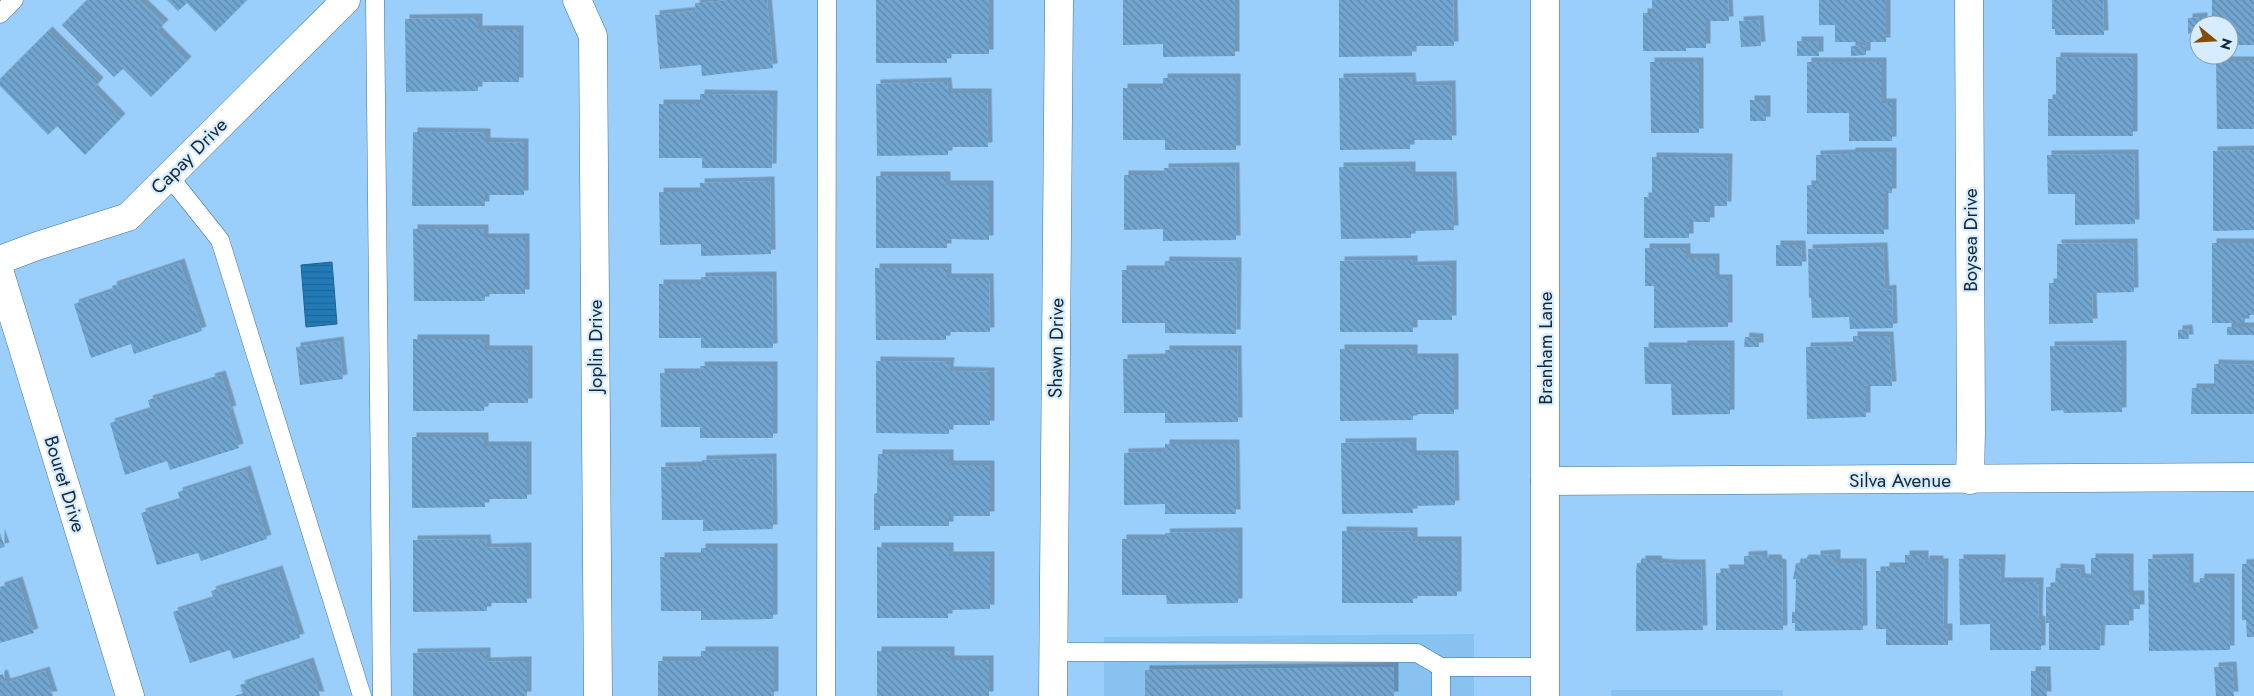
<svg xmlns="http://www.w3.org/2000/svg" width="2254" height="696" viewBox="0 0 2254 696" font-family="Jost,sans-serif">
	<defs>
		<pattern id="water-rules" width="6" height="5" patternUnits="userSpaceOnUse" patternTransform="scale(1.25)"><rect width="6" height="5" fill="#227bb7"/><path d="M0 2.5h6" fill="none" stroke="#1c6596"/></pattern>
		<pattern id="building-back-hatch" width="6" height="6" patternUnits="userSpaceOnUse" patternTransform="scale(1.25)"><rect width="6" height="6" fill="#72a6d0"/><path d="M-1 5l2 2M0 0l6 6M5-1l2 2" fill="none" stroke="#5c87aa"/></pattern>
		<filter id="shadow"><feDropShadow dx="4.5" dy="-4.5" stdDeviation="0" flood-color="#0004"/></filter>
	</defs>
	<rect width="100%" height="100%" fill="#9acffb"/>
	<g fill="#87c2f0">
		<path d="M1474,634V696H1104V637Z"/>
		<rect x="1611" y="690" width="172" height="6"/>
	</g>
	<path fill="url(#water-rules)" stroke="#1e6291" d="M332,262L337,324L306,327L301,265Z"/>
	<g fill="url(#building-back-hatch)" filter="url(#shadow)">
		<path d="M87,0H139L164,24L157,31L187,61L151,97L123,69L114,77L62,25Z"/>
		<path d="M167,0H247L215,32L187,3L178,11Z"/>
		<path d="M730,0H767L773,68L702,76L701,65L660,69L655,15L696,11L695,3Z"/>
		<path d="M876,0H989V54H947V63H876Z"/>
		<path d="M1123,0H1235V56L1163,57V44L1123,45Z"/>
		<path d="M1339,0H1453L1454,46H1412V56L1339,57Z"/>
		<path d="M1652,0H1728L1729,21H1706V48H1686V51H1643V13H1652Z"/>
		<path d="M1819,0H1886V42H1835V25H1819Z"/>
		<path d="M2052,0H2103L2104,35H2055V29H2052Z"/>
		<path d="M2212,0H2254V45H2229V25H2212Z"/>
		<path d="M2203,17V25H2199V33L2188,34V18Z"/>
		<path d="M478,18V30H519V82H478V91L406,92L405,19Z"/>
		<path d="M1759,20L1761,46L1741,47L1739,21Z"/>
		<path d="M48,31L99,82L93,89L121,118L85,155L57,126L48,135L0,86V79Z"/>
		<rect x="1797" y="41" width="22" height="15"/>
		<path d="M1866,45V55L1851,56V46Z"/>
		<path d="M2056,57L2133,58V136H2048V99H2056Z"/>
		<path d="M2216,61H2254V129H2217Z"/>
		<path d="M1650,62H1699V133H1651Z"/>
		<path d="M1807,62H1882V103H1892V141H1849V113H1807Z"/>
		<path d="M1411,77L1412,86L1451,85L1452,140H1410V149L1340,150L1339,78Z"/>
		<path d="M1163,78H1236V150H1165V140H1123V88H1163Z"/>
		<path d="M947,82L948,93H987L988,147H948V155L877,156L876,84Z"/>
		<path d="M700,94L773,95L772,168H702V158H659V104H700Z"/>
		<rect x="1750" y="100" width="16" height="21"/>
		<path d="M413,132L486,133V142L524,143V195H485V206H412Z"/>
		<path d="M2254,150V230L2213,231V151Z"/>
		<path d="M1851,152H1892V193H1884V234H1807V185H1816V155L1851,154Z"/>
		<path d="M2134,154L2135,224L2075,225V194H2048L2047,155Z"/>
		<path d="M1652,157L1728,158L1727,206H1710V222H1689V238H1644V197H1652Z"/>
		<path d="M1411,166V176H1452L1454,230L1411,231V238L1341,239L1339,167Z"/>
		<path d="M1235,167L1236,240L1163,241V229L1124,230V175H1164V168Z"/>
		<path d="M876,176H946V185H989V240L947,239V248H876Z"/>
		<path d="M770,181L771,254L701,256V244L660,245L659,192H700V183Z"/>
		<path d="M413,229H484V238H525V294H485V301H414Z"/>
		<path d="M2133,243L2134,292L2092,293L2093,323L2049,324V283H2057V244Z"/>
		<path d="M2212,243H2254V315H2245V323H2212Z"/>
		<path d="M1776,245H1801L1802,266H1776Z"/>
		<path d="M1883,247L1885,290L1892,289L1893,328L1850,329L1849,317L1812,318L1811,298H1809L1808,249Z"/>
		<path d="M1645,248H1686V258H1715V279H1728V327L1654,328V286H1645Z"/>
		<path d="M1413,260V266L1452,265V320H1413V332H1340V261Z"/>
		<path d="M1165,261L1237,262L1236,334L1165,333V323H1122V270H1164Z"/>
		<path d="M180,263L202,331L134,354L131,344L91,358L74,304L113,291L112,286Z"/>
		<path d="M875,268H947V278H989L990,332H946V340H876Z"/>
		<path d="M772,276L773,348H701V338H659V284H701V277Z"/>
		<rect x="2227" y="327" width="27" height="8"/>
		<path d="M2188,329L2189,339H2178V330Z"/>
		<path d="M1853,336H1889L1892,386H1866V417L1807,419L1806,347L1853,346Z"/>
		<path d="M1745,337L1759,338V347H1744Z"/>
		<path d="M413,339H485V350H528V403H485L484,411H413Z"/>
		<path d="M339,341L343,379L300,385L296,347Z"/>
		<path d="M1683,345H1730V414L1672,415L1671,384H1645L1644,347H1683Z"/>
		<path d="M2122,345V412L2064,413L2063,410L2051,411L2050,346Z"/>
		<path d="M1340,349H1413V358H1454V414H1413V420L1340,421Z"/>
		<path d="M1165,350H1237L1238,422L1165,423V413H1124L1123,359L1165,358Z"/>
		<path d="M876,361L950,362L949,371L990,372V425H949V434L876,433Z"/>
		<path d="M2214,364L2254,365V414H2191L2192,388H2214Z"/>
		<path d="M700,366H773V438H700V427H661L660,373H701Z"/>
		<path d="M221,375L232,410L228,411L239,448L170,470L167,461L125,475L110,423L151,410L148,400L211,381L210,378Z"/>
		<path d="M412,437H484V446H527V499H485V507L412,508Z"/>
		<path d="M1412,442V455H1454L1455,505L1413,506V513L1342,514L1341,443Z"/>
		<path d="M1165,444H1235L1236,514H1165V504L1124,505V453L1165,452Z"/>
		<path d="M878,454H949V465H990V516H949V526H880V530H874V494L877,493Z"/>
		<path d="M772,458L773,529L703,531V520H662L661,467L702,466V460Z"/>
		<path d="M246,470L267,539L201,561L198,553L157,565L141,513L180,501L178,492Z"/>
		<path d="M1342,531L1413,532V541H1457V596H1413V603H1342Z"/>
		<path d="M1238,532V603L1167,604L1166,595H1122V539H1166L1165,533Z"/>
		<path d="M0,533L5,547L0,548Z"/>
		<path d="M486,539L487,548L527,547V603H487V611L413,612V540Z"/>
		<path d="M877,547H949V556H990V609L948,610V618H877Z"/>
		<path d="M701,548H773V619L701,620V611H661L660,557H701Z"/>
		<path d="M1836,554V563H1862L1863,630L1795,631V623H1792V612H1795L1796,579H1793L1796,563H1802L1804,559H1816V555Z"/>
		<path d="M1763,555V566L1764,559H1777L1778,563L1782,564L1783,630H1716V573H1725L1724,569H1744V556Z"/>
		<path d="M1905,555H1924V566L1925,560H1939V563H1944L1943,628H1948V645H1886V629H1876V571H1885V567H1905Z"/>
		<path d="M2091,558H2129V595H2140V609H2129V625H2101L2100,650H2049V623H2046V587H2055L2056,568L2080,569L2081,578L2091,579Z"/>
		<path d="M2189,558V587H2199L2200,578H2230V650L2149,651L2148,559Z"/>
		<path d="M1959,559H2001L2000,582H2039L2038,620L2041,621V650H1990V624L1960,625Z"/>
		<path d="M1641,560H1657L1658,563L1674,564H1701L1703,630L1636,631V571L1637,563H1641Z"/>
		<path d="M2254,563V637H2247L2246,620H2242V564Z"/>
		<path d="M278,570L300,638L233,659L230,650L190,663L173,612L214,599L211,591Z"/>
		<path d="M18,581L34,633L0,643V587Z"/>
		<path d="M701,651H774V696H658V661H701Z"/>
		<path d="M877,651H950V660H989V696H877Z"/>
		<path d="M486,652V662L527,661V696H413V653Z"/>
		<path d="M309,662L320,696H234L243,693L240,685Z"/>
		<path d="M2232,666L2234,696H2216L2214,667Z"/>
		<path d="M1394,667V696H1145V670Z"/>
		<path d="M45,671L53,696H0V675L3,674L6,683Z"/>
		<path d="M2031,671H2046L2047,696H2031Z"/>
	</g>
	<g fill="none" stroke-linecap="round" stroke-linejoin="round">
		<g stroke="#40739a" stroke-width="19">
			<g id="service">
				<path d="M375,0L382,696"/>
				<path d="M0,14L14,0"/>
				<path d="M169,176L220,240L362,696"/>
				<path d="M1052,652L1417,653L1441,667"/>
				<path d="M826,696L827,0"/>
				<path d="M1441,696V667H1545"/>
			</g>
		</g>
		<g stroke="#40739a" stroke-width="29">
			<g id="minor">
				<path d="M577,0L593,36L598,696"/>
				<path d="M1969,0L1971,431L1970,480"/>
				<path d="M0,260L37,246L128,217L346,0"/>
				<path d="M0,273L130,696"/>
				<path d="M1545,481L2254,477"/>
				<path d="M1053,696L1059,0"/>
			</g>
		</g>
		<g stroke="#40739a" stroke-width="29">
			<path id="secondary" d="M1545,0V696"/>
		</g>
		<use href="#service" stroke="#fff" stroke-width="18"/>
		<use href="#minor" stroke="#fff" stroke-width="28"/>
		<use href="#secondary" stroke="#fff" stroke-width="28"/>
	</g>
	<g text-anchor="middle" dominant-baseline="central" stroke-width="4.5" stroke-linejoin="round" paint-order="stroke">
		<g font-size="19" fill="#132838" stroke="#d7ecfe">
			<text transform="translate(189 156) rotate(-45)">Capay Drive</text>
			<text transform="translate(1970 240) rotate(-90)">Boysea Drive</text>
			<text transform="translate(595 346) rotate(-90)">Joplin Drive</text>
			<text transform="translate(1056 348) rotate(-89)">Shawn Drive</text>
			<text transform="translate(1545 348) rotate(-90)">Branham Lane</text>
			<text x="1900" y="480">Silva Avenue</text>
			<text transform="translate(65 484) rotate(73)">Bouret Drive</text>
		</g>
	</g>
	<g transform="translate(2214 40) rotate(108)"><circle r="24" fill="#d7ecfe" stroke="#899eaf"/>
	<path d="M0-4L9 19L0 12L-9 19Z" fill="#864d00"/>
	<text y="-8" font-size="14" font-weight="bold" text-anchor="middle" fill="#132838">N</text>
	</g>
</svg>
